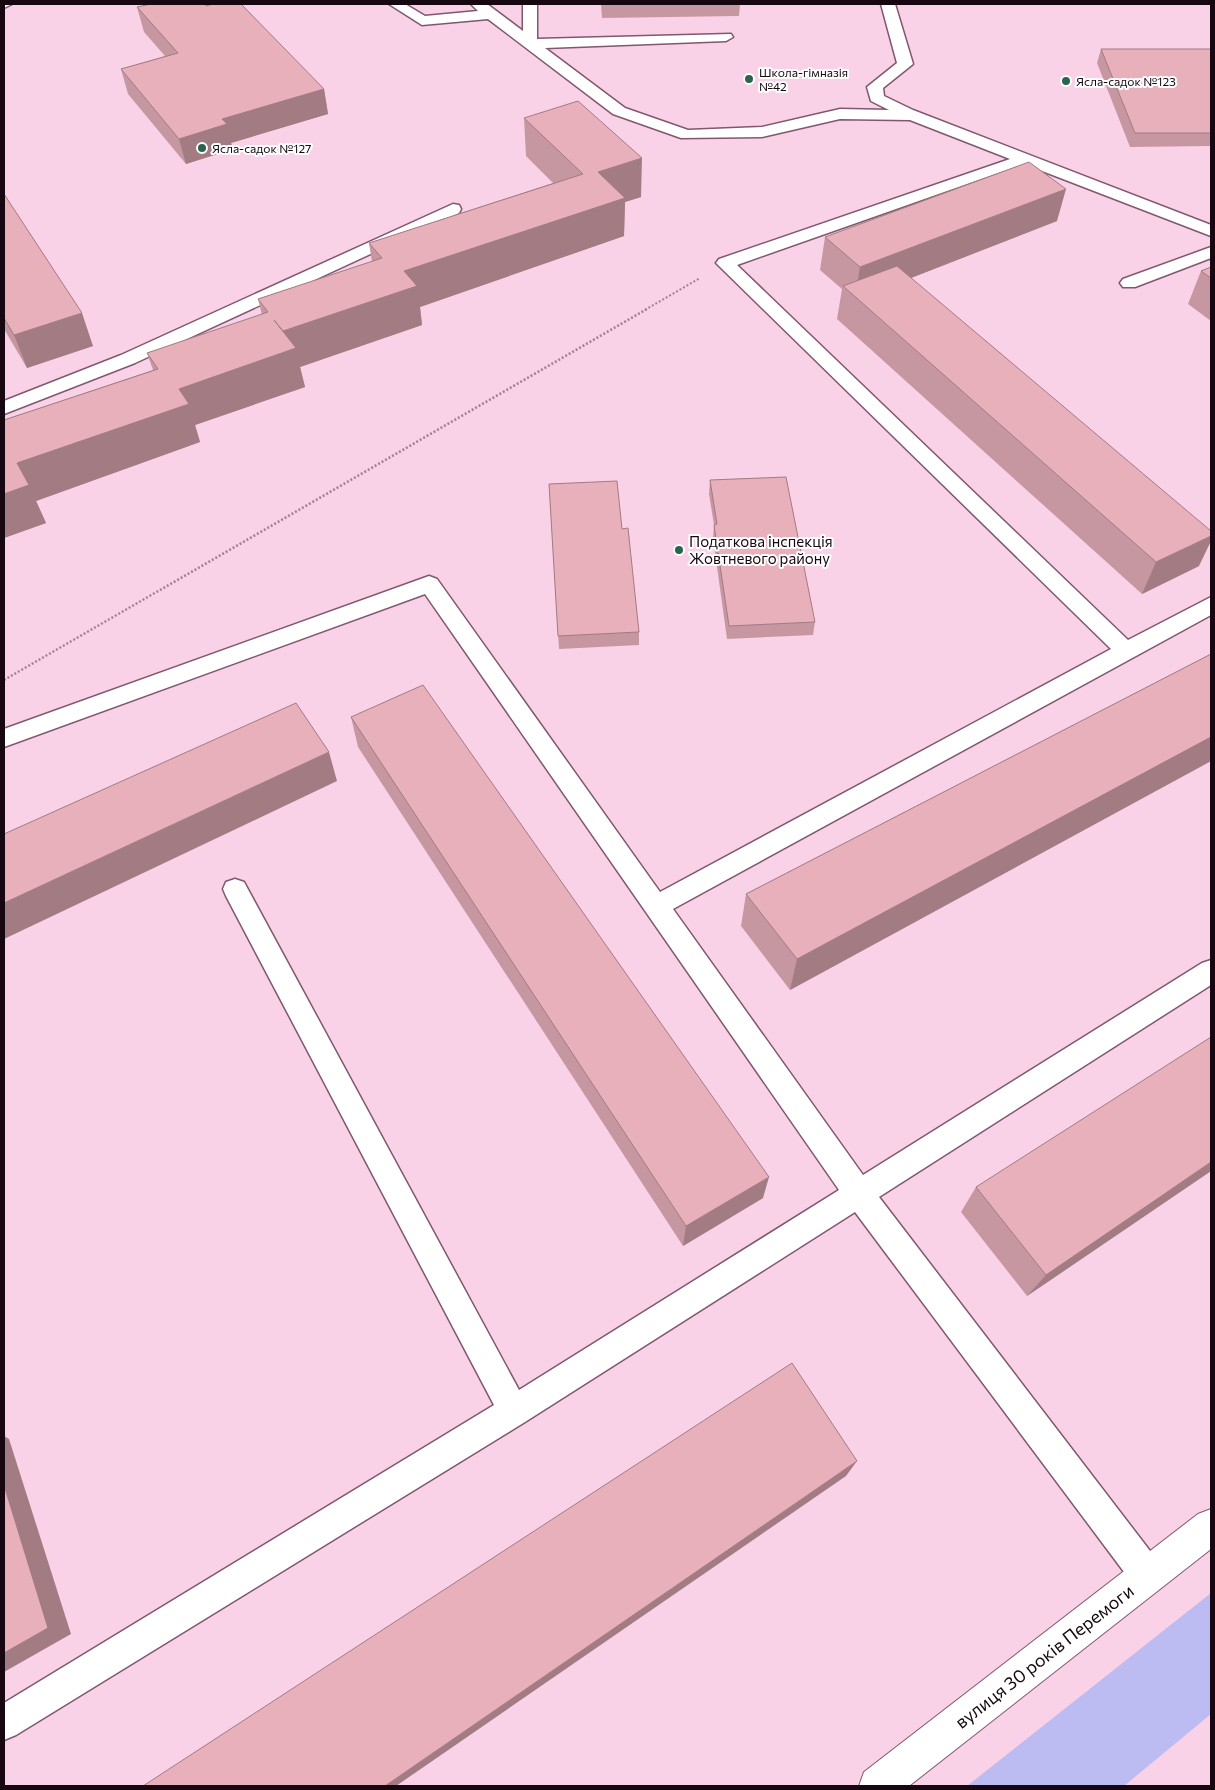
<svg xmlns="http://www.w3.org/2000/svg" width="1215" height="1790" viewBox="0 0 1215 1790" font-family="Commissioner,sans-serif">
	<rect width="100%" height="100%" fill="#fad2e7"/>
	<path fill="#bcbbf2" d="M1211,1593V1714L1124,1786H967Z"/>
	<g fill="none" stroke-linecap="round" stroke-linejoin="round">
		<g stroke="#81576e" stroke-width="3">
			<g id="service">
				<path d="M4,4H12L4,8Z"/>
				<path d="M389,4H405L425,16L478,11L471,4H487L523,31V4H537V39L731,34L733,37L726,41L545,48L625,108L688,130L762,127L840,109L889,110L871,101L867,87L897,63L881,4H895L913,64L883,88L884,96L913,110L1211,225V236L1024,164L737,265L1128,640L1211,597V615L673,909L863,1175L1202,963L1211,960V985L879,1197L1160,1564L1165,1576L1160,1588L1148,1593L1136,1588L855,1212L525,1422L16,1735L4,1740V1703L494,1405L226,896L223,889L226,882L235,879L244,882L519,1390L839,1190L425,594L4,747V729L429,576L437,579L660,892L1111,649L716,263L719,259L1010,159L910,120L840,119L762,137L681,138L613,114L488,19L422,25Z"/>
				<path d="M453,204L459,205L461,209L459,213L135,363L4,414V401L121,355Z"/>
				<path d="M1211,247V258L1135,287H1123L1120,283L1123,279Z"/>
			</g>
		</g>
		<g stroke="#81576e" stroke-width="2">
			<path id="tertiary" d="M1211,1509V1549L909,1786H859L864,1772L1198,1514Z"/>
		</g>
		<path stroke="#a18292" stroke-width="2" stroke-dasharray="2 2" stroke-linecap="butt" d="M645,310L700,278"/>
		<path stroke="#a18292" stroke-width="2.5" stroke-dasharray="2 2" stroke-linecap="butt" d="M4,680L647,309"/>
		<use href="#service" fill="#fff" fill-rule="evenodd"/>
		<use href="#tertiary" fill="#fff" fill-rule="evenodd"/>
	</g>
	<g fill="#c797a1">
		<path d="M601,4H740L739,16L602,18Z"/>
		<path d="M206,6L324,89L328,114L231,143L233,149L186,164L128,94L121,69L165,56L144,32L137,7Z"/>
		<path d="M1101,49H1211V146L1130,147L1097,63Z"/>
		<path d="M524,118L641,197L625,202L624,236L420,307L422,325L300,367L305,387L195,425L200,442L36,501L46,523L4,538V420L153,370L147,353L262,315L258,299L372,262L369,243L553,183L526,156Z"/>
		<path d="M4,194L93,346L27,368L4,329Z"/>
		<path d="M1057,221L911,278L1199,566L1142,594L837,319L842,289L820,270L825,237Z"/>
		<path d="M1211,267V321L1188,304L1201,271Z"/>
		<path d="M710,480L815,622L813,635L727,639L713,538L714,525L709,494Z"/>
		<path d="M549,484L622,529L639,632V645L559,649Z"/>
		<path d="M1211,654V761L790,990L741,926L746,894Z"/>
		<path d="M351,717L763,1198L683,1246L358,747Z"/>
		<path d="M1211,1171L1027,1296L961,1212L976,1187Z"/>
	</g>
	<g fill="#a27b83">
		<path d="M324,89L328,114L231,143L233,149L186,164L179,139L222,119Z"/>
		<path d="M642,158L641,197L625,202L624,236L420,307L422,325L300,367L305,387L195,425L200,442L36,501L46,523L4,538V494L17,463L179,389L283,331L404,271L598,172Z"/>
		<path d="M1066,189L1057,221L857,299L855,297L860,267Z"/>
		<path d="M82,313L93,346L27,368L14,335Z"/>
		<path d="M1211,536V541L1199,566L1142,594L1156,562Z"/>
		<path d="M1211,737V761L790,990L797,959Z"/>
		<path d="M329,752L337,781L4,939V903Z"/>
		<path d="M1211,1162V1171L1027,1296L1046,1275Z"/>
		<path d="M769,1177L763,1198L683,1246L686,1226Z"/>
		<path d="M4,1436L9,1439L71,1634L4,1672Z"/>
		<path d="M857,1461L846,1476L396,1786H385Z"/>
	</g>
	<g fill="#e7b0bb" stroke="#a27b83">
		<path d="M151,4H205L206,6L213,4H241L324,89L222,119L227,124L179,139L121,69L178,53L137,7Z"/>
		<path d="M1101,49H1211V133H1135Z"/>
		<path d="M578,101L642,158L598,172L625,198L404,271L417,286L283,331L274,320L296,348L179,389L189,404L17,463L29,485L4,494V420L158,369L147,353L268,312L258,299L382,258L369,243L583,174L524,118Z"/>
		<path d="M1029,162L1066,189L860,267L825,237Z"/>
		<path d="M4,194L82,313L14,335L4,318Z"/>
		<path d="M897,266L1211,531V536L1156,562L843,286Z"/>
		<path d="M1211,267V278L1201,271Z"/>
		<path d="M786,477L815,622L729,626L714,525L717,524L710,480Z"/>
		<path d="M617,481L622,529L628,528L639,632L558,636L549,484Z"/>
		<path d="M1211,654V737L797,959L746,894Z"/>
		<path d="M423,685L769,1177L686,1226L351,717Z"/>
		<path d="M296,703L329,752L4,903V834Z"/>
		<path d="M1211,1037V1162L1046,1275L976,1187Z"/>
		<path d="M792,1363L857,1461L385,1786H143Z"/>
		<path d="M4,1485L48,1628L4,1653Z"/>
	</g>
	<g fill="#2a644e" stroke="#fff" stroke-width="2">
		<circle cx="749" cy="79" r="5"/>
		<circle cx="1066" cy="81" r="5"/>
		<circle cx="202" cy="148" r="5"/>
		<circle cx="679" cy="550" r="5"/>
	</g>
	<g text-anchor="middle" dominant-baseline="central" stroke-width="4" stroke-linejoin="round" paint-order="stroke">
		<g font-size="12" fill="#170710" stroke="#fff" text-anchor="start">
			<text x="759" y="72">Школа-гімназія<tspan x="759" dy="14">№42</tspan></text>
			<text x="1076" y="81">Ясла-садок №123</text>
			<text x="212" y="148">Ясла-садок №127</text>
		</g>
		<g font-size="15" fill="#170710" stroke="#fff" text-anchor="start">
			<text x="689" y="541">Податкова інспекція<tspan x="689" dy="17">Жовтневого району</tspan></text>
		</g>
		<g font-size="18" fill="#170710" stroke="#fff">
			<text transform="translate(1044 1656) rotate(-38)">вулиця 30 років Перемоги</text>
		</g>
	</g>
	<rect width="1215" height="1790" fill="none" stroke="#170710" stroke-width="10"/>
</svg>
